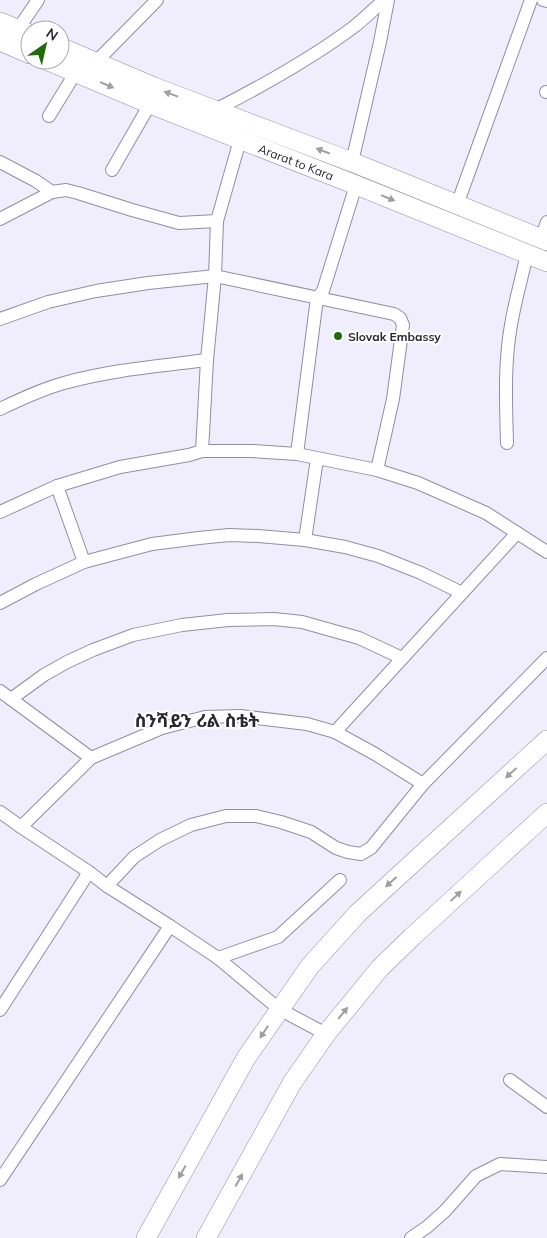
<svg xmlns="http://www.w3.org/2000/svg" width="547" height="1238" viewBox="0 0 547 1238" font-family="Mulish,'Noto Sans Ethiopic',sans-serif">
	<rect width="100%" height="100%" fill="#f0eefd"/>
	<g fill="none" stroke-linecap="round" stroke-linejoin="round">
		<g stroke="#908ea4" stroke-width="14">
			<g id="street">
				<path d="M543,0L547,1"/>
				<path d="M18,29L38,0"/>
				<path d="M96,62L157,0"/>
				<path d="M546,92H547"/>
				<path d="M215,110C264,85 311,59 355,26C365,18 374,9 384,0"/>
				<path d="M49,116L76,72"/>
				<path d="M0,162L36,181L52,192"/>
				<path d="M352,162L380,42L388,0"/>
				<path d="M112,170L150,104"/>
				<path d="M457,205L531,0"/>
				<path d="M0,219L52,192L66,190L78,193L132,210L179,223L217,221"/>
				<path d="M541,239L547,222"/>
				<path d="M0,319L48,302L96,291L148,283L215,276L394,314L400,318L403,325L393,399L377,470"/>
				<path d="M0,409C21,399 42,389 64,383C111,370 159,366 207,360"/>
				<path d="M507,443C506,404 504,364 511,325C515,301 522,277 527,254"/>
				<path d="M202,451L207,360L215,276L217,221L240,140"/>
				<path d="M297,454L317,298L323,291L356,185"/>
				<path d="M57,486L84,562"/>
				<path d="M0,512L57,486L120,467L189,455L202,451H252L297,454L377,470L418,483L486,513L547,552"/>
				<path d="M305,540L317,459"/>
				<path d="M0,603L36,584L84,562L152,544L199,538L229,535L258,536L305,540L345,547L378,556L421,573L462,593"/>
				<path d="M0,691L11,699L44,675L67,662L93,650L133,635L182,625L228,620L274,619L302,622L359,638L402,658"/>
				<path d="M11,699L91,758"/>
				<path d="M423,784L375,754L335,732L517,533"/>
				<path d="M0,812L21,827L89,872L107,886L170,926L218,958L279,1009L326,1034"/>
				<path d="M21,827L91,758L162,728L205,717L240,716L307,724L335,732"/>
				<path d="M107,886L134,857L160,840L191,825L226,816H256L281,822L311,832L336,848L348,852L361,854L371,848L423,784L547,658"/>
				<path d="M218,958L278,937L340,880"/>
				<path d="M0,1010L89,872"/>
				<path d="M510,1080L547,1107"/>
				<path d="M0,1180L170,926"/>
				<path d="M411,1238L427,1227L445,1211L476,1176L500,1164L547,1167"/>
			</g>
		</g>
		<g stroke="#908ea4" stroke-width="20">
			<g id="primary">
				<path d="M0,22L30,34"/>
				<path d="M0,41L30,54"/>
				<path d="M60,47L154,87L352,162L547,241"/>
				<path d="M46,60L150,104L356,185L547,262"/>
				<path d="M146,1238L246,1058L310,966L358,913L547,740"/>
				<path d="M206,1238L292,1083L326,1034L380,968L412,937L547,813"/>
			</g>
		</g>
		<use href="#street" stroke="#fff" stroke-width="12"/>
		<use href="#primary" stroke="#fff" stroke-width="19"/>
	</g>
	<defs><path id="oneway-solid" d="M-6-.8H1V-3.2L6.5 0L1 3.2V.8H-6Z" transform="scale(1.25)"/></defs>
	<g fill="#9f9ea2">
		<use href="#oneway-solid" transform="translate(107 85) rotate(23)"/>
		<use href="#oneway-solid" transform="translate(171 94) rotate(-160)"/>
		<use href="#oneway-solid" transform="translate(323 151) rotate(-159)"/>
		<use href="#oneway-solid" transform="translate(388 198) rotate(22)"/>
		<use href="#oneway-solid" transform="translate(511 773) rotate(138)"/>
		<use href="#oneway-solid" transform="translate(391 882) rotate(138)"/>
		<use href="#oneway-solid" transform="translate(456 896) rotate(-43)"/>
		<use href="#oneway-solid" transform="translate(343 1013) rotate(-51)"/>
		<use href="#oneway-solid" transform="translate(264 1032) rotate(124)"/>
		<use href="#oneway-solid" transform="translate(182 1172) rotate(119)"/>
		<use href="#oneway-solid" transform="translate(239 1180) rotate(-61)"/>
	</g>
	<circle fill="#206c0d" stroke="#fff" stroke-width="2" cx="338" cy="336" r="5"/>
	<g text-anchor="middle" dominant-baseline="central" stroke-width="4" stroke-linejoin="round" paint-order="stroke">
		<g font-size="12" fill="#292831" stroke="#fff">
			<text transform="translate(296 162) rotate(21)">Ararat to Kara</text>
		</g>
		<g font-size="12" font-weight="bold" fill="#292831" stroke="#fff" text-anchor="start">
			<text x="348" y="336">Slovak Embassy</text>
		</g>
		<g font-size="18" font-weight="bold" fill="#292831" stroke="#fff">
			<text x="197" y="720">ስንሻይን ሪል ስቴት</text>
		</g>
	</g>
	<g transform="translate(45 45) rotate(34)"><circle r="24" fill="#ffffff" stroke="#a9a9ad"/>
	<path d="M0-4L9 19L0 12L-9 19Z" fill="#206c0d"/>
	<text y="-8" font-size="14" font-weight="bold" text-anchor="middle" fill="#292831">N</text>
	</g>
</svg>
